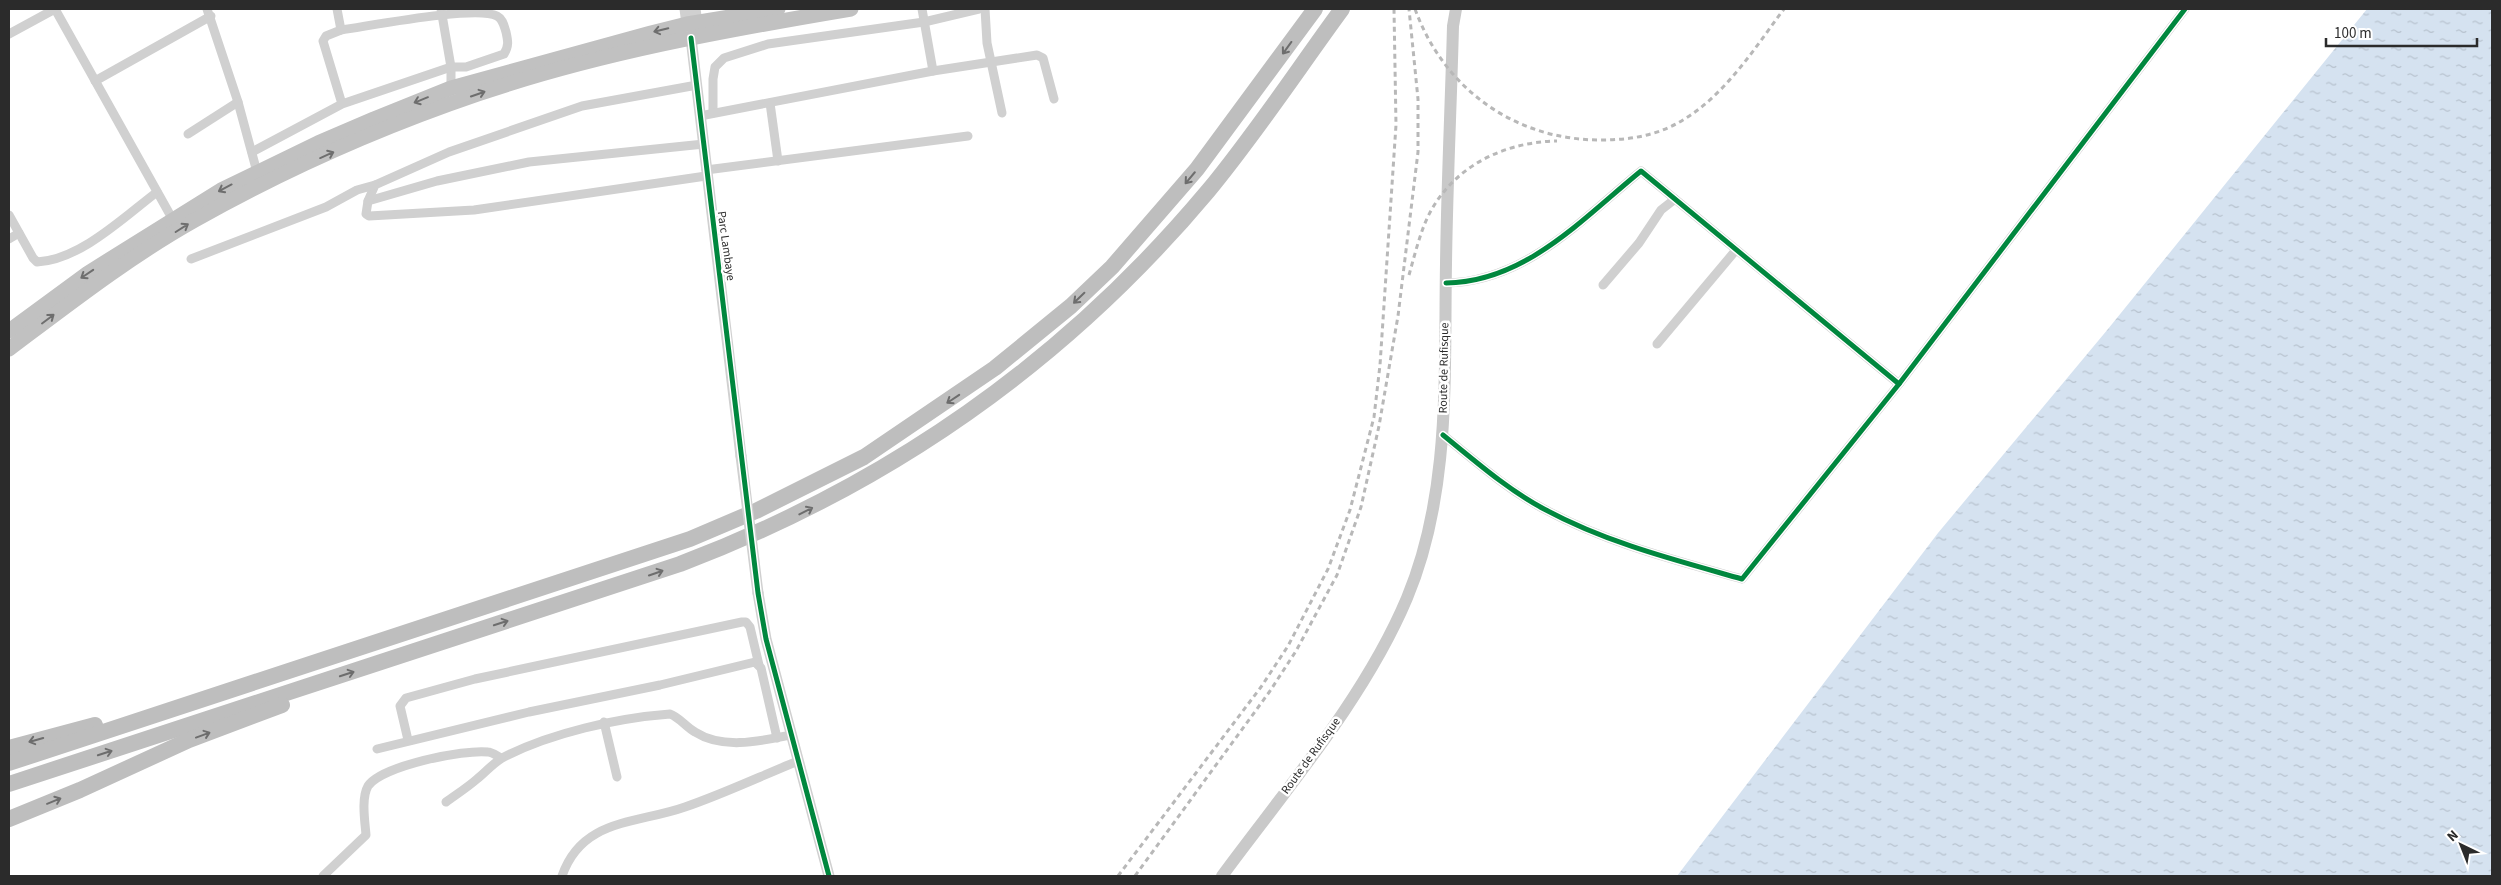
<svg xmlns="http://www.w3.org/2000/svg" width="2501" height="885" viewBox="0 0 2501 885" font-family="'Source Sans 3',sans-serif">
	<defs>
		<pattern id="water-ripples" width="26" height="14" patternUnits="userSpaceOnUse" patternTransform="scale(1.25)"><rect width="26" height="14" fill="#d5e2f0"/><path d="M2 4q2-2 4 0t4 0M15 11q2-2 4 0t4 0" fill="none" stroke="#b7c2ce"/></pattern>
	</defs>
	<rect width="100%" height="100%" fill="#fff"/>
	<path fill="url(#water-ripples)" d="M2367,9H2492V876H1677L1938,533L2108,329Z"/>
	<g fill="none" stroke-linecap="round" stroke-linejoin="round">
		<g stroke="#d0d0d0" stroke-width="9">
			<path d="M207,9L238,102L257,172"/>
			<path d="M337,9L341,30"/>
			<path d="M441,9L451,67V88"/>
			<path d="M922,9L933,71"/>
			<path d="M985,9L987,43L1002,113"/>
			<path d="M9,34L55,9L173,220"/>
			<path d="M95,81L211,16"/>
			<path d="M770,103L778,161"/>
			<path d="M713,113V79L715,67L724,58L768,44L924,22L979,9"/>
			<path d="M700,116L933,71L1037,55L1043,58L1054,99"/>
			<path d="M188,134L238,102"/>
			<path d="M704,144L529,162L437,181L368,201L366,214L369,216L474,210L706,176"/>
			<path d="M252,152L342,104L451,67H466L504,54C509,46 508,41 506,32C504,26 503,19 497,16C476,5 370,26 341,30L326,36L323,41L342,104"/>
			<path d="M706,170L968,136"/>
			<path d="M368,201L375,185L449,152L582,106L697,85"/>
			<path d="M9,215L33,258L37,262C80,260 124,217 157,192"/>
			<path d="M9,239L19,233"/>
			<path d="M191,259L326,207L357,190L375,185"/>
			<path d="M1446,283C1526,282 1583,218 1641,171L1899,384"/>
			<path d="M1603,285L1639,243L1661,210L1675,199"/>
			<path d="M1657,344L1736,250"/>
			<path d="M1443,435C1475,461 1508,490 1544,509C1607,543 1675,560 1742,579L1899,384L2185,9"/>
			<path d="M604,722L617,777"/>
			<path d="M408,740L400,706L406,698L475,679L742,622H746L750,627L759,665"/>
			<path d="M377,749L529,712L660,685L755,662L761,668L777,738"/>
			<path d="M446,802C457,794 468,787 477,779C486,772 494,762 504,757C551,733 617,718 670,714C679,717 686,727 695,732C723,750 761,741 791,735"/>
			<path d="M323,876L366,835C365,822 361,798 368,786C381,766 464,749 488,752C492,752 497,756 501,758"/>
			<path d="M562,876C582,818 637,824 685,807C723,794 761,776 798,761"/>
		</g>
		<g stroke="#d0d0d0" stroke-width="11">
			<path d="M685,9L687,24"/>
			<path d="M695,9L697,22"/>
			<path d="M691,38L741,456"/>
			<path d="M758,593L766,639L829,876"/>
		</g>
		<path stroke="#c9c9c9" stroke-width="12" d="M1222,876C1286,789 1365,698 1407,598C1451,493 1444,376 1446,264C1447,185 1451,105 1453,26L1456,9"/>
		<g stroke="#c1c1c1" stroke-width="15">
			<path d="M9,331L88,273L221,190L318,143L374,119L451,88L651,33L687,24L778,9"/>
			<path d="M9,349C69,304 129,257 195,220C284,170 381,127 478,94C598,53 726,30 851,9"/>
		</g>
		<g stroke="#bebebe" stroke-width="16">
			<path d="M9,748L95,725"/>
			<path d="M9,763L690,539L756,511L864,457L995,368L1071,306L1112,267L1197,169L1315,9"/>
			<path d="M9,784L680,564C889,485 1064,363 1208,191C1256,133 1298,69 1342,9"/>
			<path d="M9,819L80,790L189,740L282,705"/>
		</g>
		<g stroke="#b8b8b8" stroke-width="3" stroke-dasharray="5 4" stroke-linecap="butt">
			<path d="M1415,9C1444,89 1515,140 1600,140C1629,140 1657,136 1683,120C1726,94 1754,49 1784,9"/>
			<path d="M1409,275C1413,261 1417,245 1422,231C1442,173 1497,142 1557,141"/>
			<path d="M1118,876L1261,687L1288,646L1328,569L1350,510L1374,417L1380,365L1396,125L1394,9"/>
			<path d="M1135,876L1270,691L1296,651L1337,575L1361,507L1379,426L1398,316L1418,152V99L1409,9"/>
		</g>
		<path stroke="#d0d0d0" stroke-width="11" d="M741,456L758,593"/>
		<g stroke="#fff" stroke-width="8">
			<g id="cycleway">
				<path d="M691,38L758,593L766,639L829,876"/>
				<path d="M1446,283C1526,282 1583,218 1641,171L1899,384"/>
				<path d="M1443,435C1475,461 1508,490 1544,509C1607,543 1675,560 1742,579L1899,384L2185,9"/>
			</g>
		</g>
		<use href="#cycleway" stroke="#00873e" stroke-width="5"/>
	</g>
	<defs><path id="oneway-shaft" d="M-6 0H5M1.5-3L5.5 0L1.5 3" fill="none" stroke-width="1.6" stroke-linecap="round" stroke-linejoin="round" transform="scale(1.25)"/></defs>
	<g stroke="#6e6e6e">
		<use href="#oneway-shaft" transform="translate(661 30) rotate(166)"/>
		<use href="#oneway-shaft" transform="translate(478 94) rotate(-19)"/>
		<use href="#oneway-shaft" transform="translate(421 100) rotate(158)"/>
		<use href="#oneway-shaft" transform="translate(327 155) rotate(-24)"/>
		<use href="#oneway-shaft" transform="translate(225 188) rotate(152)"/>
		<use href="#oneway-shaft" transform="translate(182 228) rotate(-32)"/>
		<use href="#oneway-shaft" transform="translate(87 274) rotate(146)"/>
		<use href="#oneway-shaft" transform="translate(48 319) rotate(-37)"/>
	</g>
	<g stroke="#6d6d6d">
		<use href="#oneway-shaft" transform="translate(1287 48) rotate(126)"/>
		<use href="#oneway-shaft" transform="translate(1190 178) rotate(130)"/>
		<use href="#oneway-shaft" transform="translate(1079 298) rotate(136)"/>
		<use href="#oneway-shaft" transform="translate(953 399) rotate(146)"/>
		<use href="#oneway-shaft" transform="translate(806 511) rotate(-27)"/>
		<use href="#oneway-shaft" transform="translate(656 573) rotate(-19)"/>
		<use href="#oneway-shaft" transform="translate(501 623) rotate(-18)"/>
		<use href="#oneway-shaft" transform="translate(347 674) rotate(-18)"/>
		<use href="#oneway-shaft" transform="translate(203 735) rotate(-20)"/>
		<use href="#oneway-shaft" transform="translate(36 740) rotate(164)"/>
		<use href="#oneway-shaft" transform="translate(105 753) rotate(-18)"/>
		<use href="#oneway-shaft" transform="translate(54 801) rotate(-22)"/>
	</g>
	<g text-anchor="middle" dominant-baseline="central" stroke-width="5" stroke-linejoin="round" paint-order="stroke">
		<g font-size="12" fill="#2b2b2b" stroke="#fff">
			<text transform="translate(726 246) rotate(82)">Parc Lambaye</text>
			<text transform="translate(1444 368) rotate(-89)">Route de Rufisque</text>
			<text transform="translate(1311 756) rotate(-54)">Route de Rufisque</text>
		</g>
	</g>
	<rect width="2501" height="885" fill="none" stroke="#2b2b2b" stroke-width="20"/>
	<g transform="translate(2461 845) rotate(317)" stroke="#ffffff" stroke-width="4" paint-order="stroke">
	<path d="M0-4L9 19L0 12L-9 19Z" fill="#2b2b2b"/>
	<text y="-8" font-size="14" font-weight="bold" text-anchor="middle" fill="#2b2b2b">N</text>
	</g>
	<path d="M2326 38v8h151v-8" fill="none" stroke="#2b2b2b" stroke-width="2.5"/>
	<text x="2334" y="38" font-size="15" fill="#2b2b2b" stroke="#ffffff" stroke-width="4" paint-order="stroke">100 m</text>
</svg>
